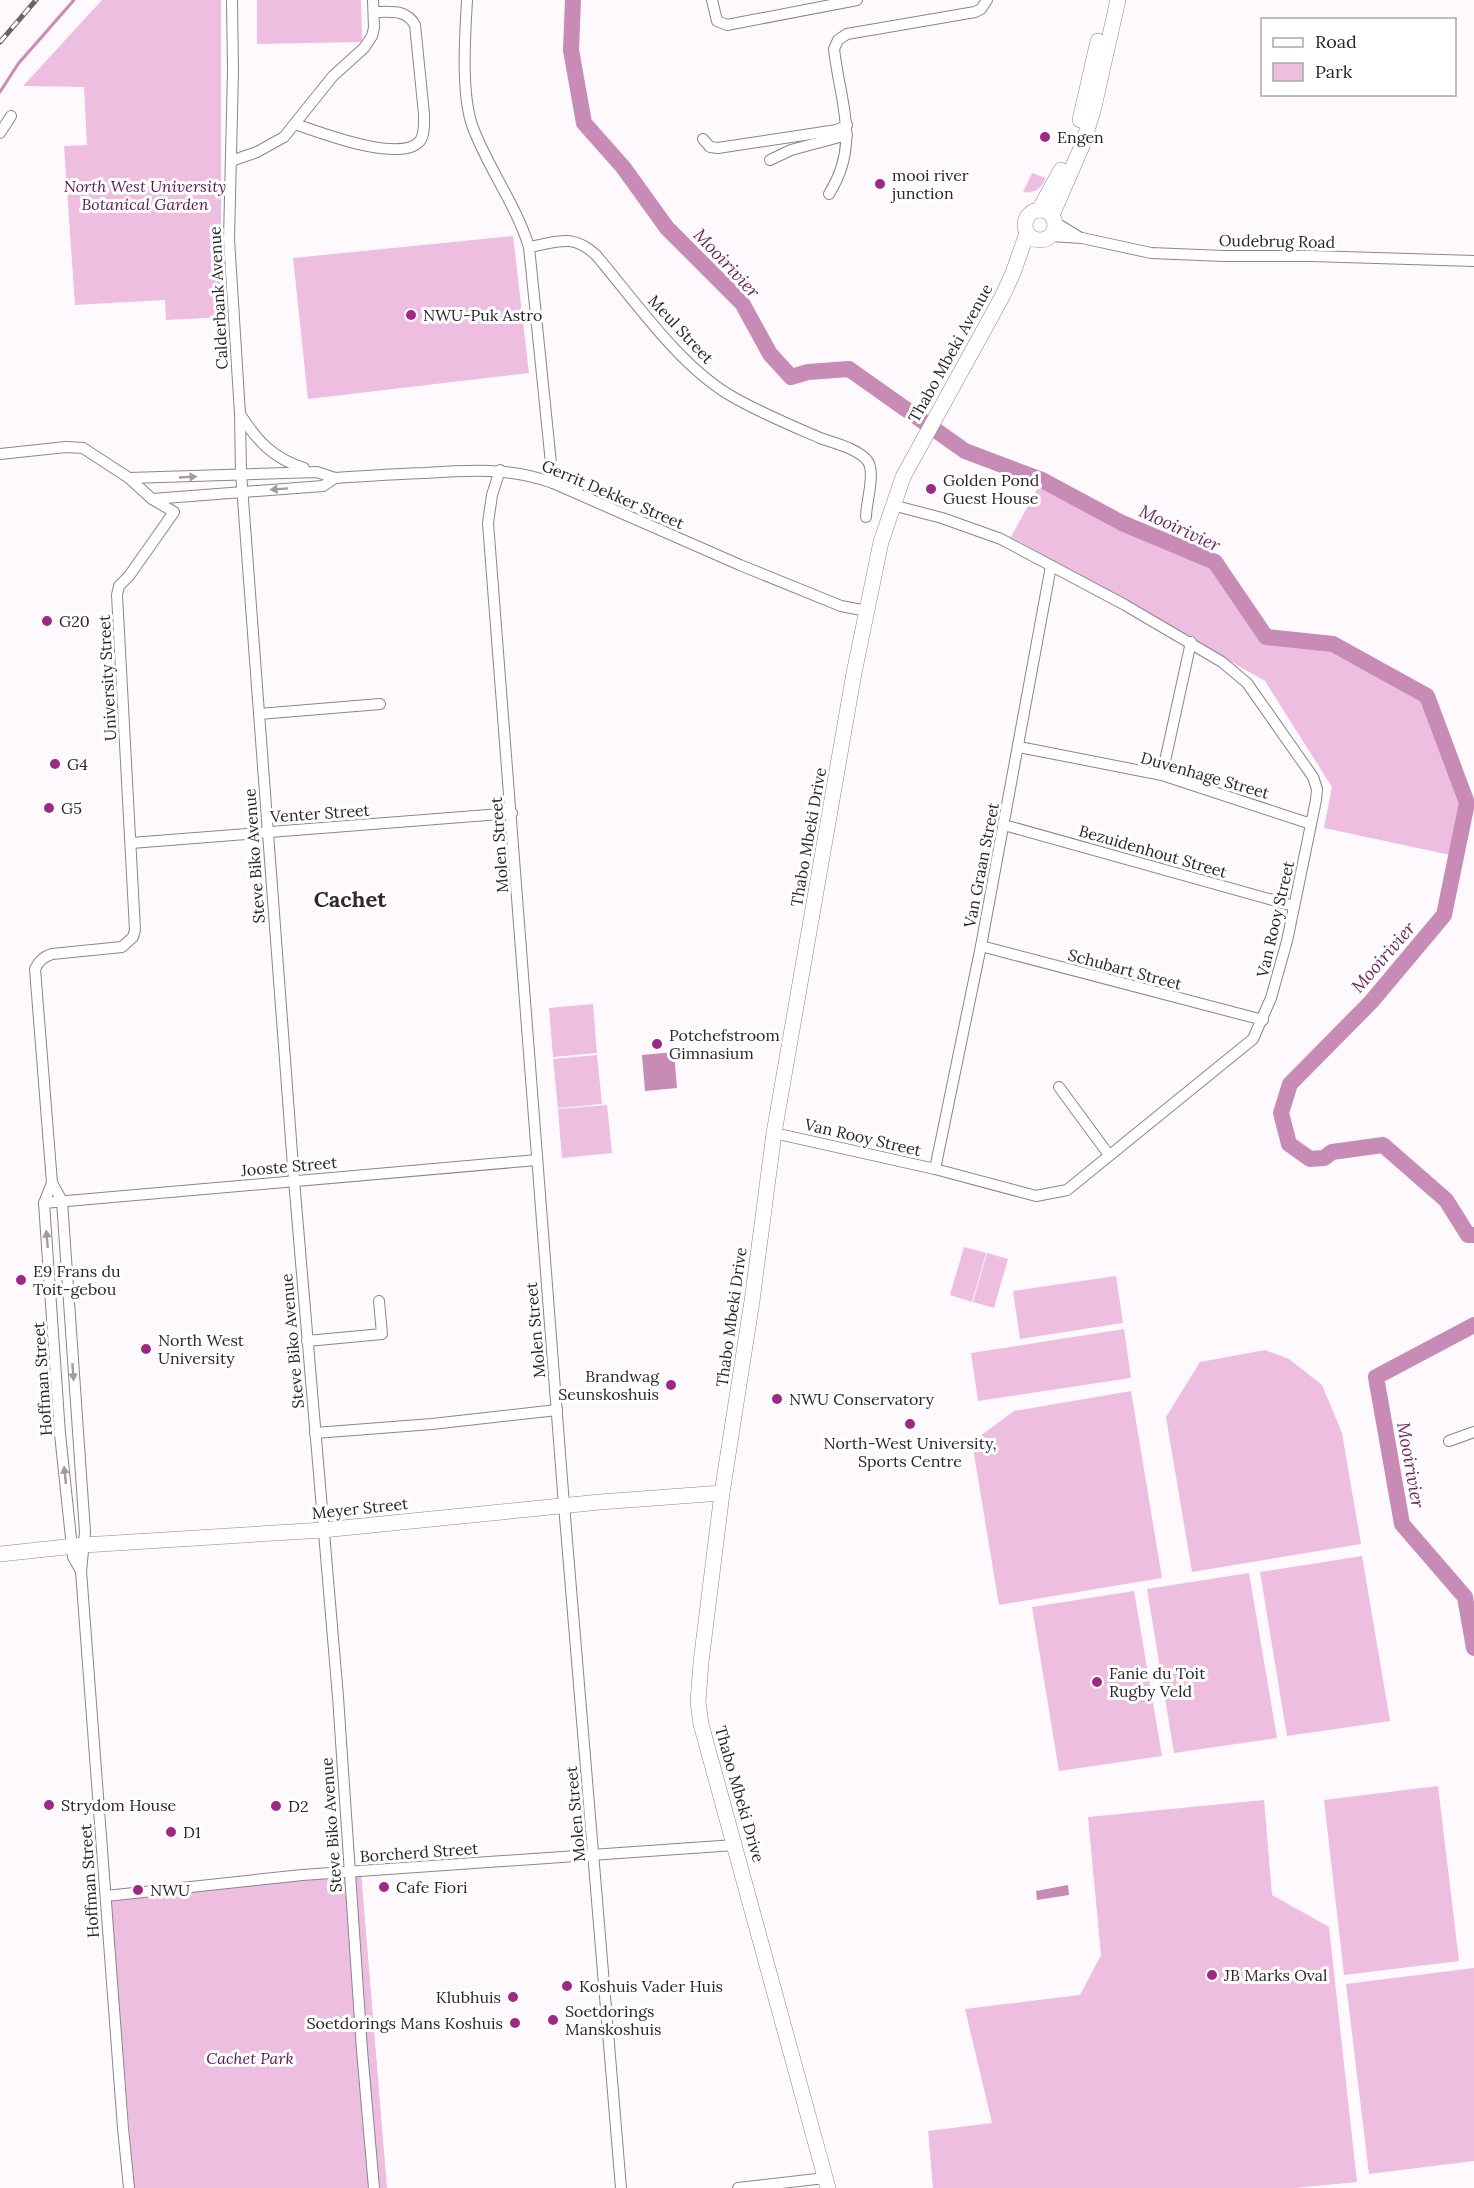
<svg xmlns="http://www.w3.org/2000/svg" width="1474" height="2188" viewBox="0 0 1474 2188" font-family="Lora,serif">
	<rect width="100%" height="100%" fill="#fef9fd"/>
	<g fill="#edbedf">
		<path d="M102,0H221V236L225,317L166,320L165,300L75,305L64,146L87,145L84,87L23,86Z"/>
		<path d="M257,0H361L362,42L257,44Z"/>
		<path d="M1032,173L1046,178C1042,188 1034,194 1023,192Z"/>
		<path d="M513,236L529,373L308,399L293,258Z"/>
		<path d="M1042,480L1122,523L1215,562L1266,637L1333,644L1427,696L1467,803L1455,856L1324,828L1332,787L1265,681L1011,537Z"/>
		<path d="M593,1004L597,1053L553,1057L549,1008Z"/>
		<path d="M597,1055L602,1104L558,1108L553,1059Z"/>
		<path d="M607,1105L612,1153L562,1158L558,1109Z"/>
		<path d="M964,1247L986,1253L972,1302L950,1295Z"/>
		<path d="M987,1253L1008,1259L994,1308L973,1302Z"/>
		<path d="M1116,1276L1123,1323L1020,1339L1013,1291Z"/>
		<path d="M1124,1329L1131,1378L978,1401L971,1353Z"/>
		<path d="M1265,1350L1289,1359L1322,1385L1342,1433L1361,1544L1192,1572L1166,1417L1200,1362Z"/>
		<path d="M1131,1391L1162,1578L999,1605L972,1442L1014,1411Z"/>
		<path d="M1362,1556L1390,1721L1287,1736L1260,1572Z"/>
		<path d="M1249,1573L1277,1738L1174,1753L1147,1589Z"/>
		<path d="M1134,1591L1162,1756L1059,1771L1032,1607Z"/>
		<path d="M1438,1786L1459,1961L1344,1975L1324,1800Z"/>
		<path d="M1264,1800L1272,1895L1329,1927L1357,2182L1295,2188H933L928,2131L992,2123L965,2009L1080,1995L1101,1955L1088,1817Z"/>
		<path d="M361,1871L387,2188H134L110,1893Z"/>
		<path d="M1474,1968V2161L1369,2174L1346,1984Z"/>
	</g>
	<g fill="#c78bb6">
		<path d="M674,1052L677,1088L645,1091L642,1055Z"/>
		<path d="M1068,1885L1069,1895L1037,1900L1036,1891Z"/>
	</g>
	<g fill="none" stroke-linecap="round" stroke-linejoin="round">
		<path stroke="#c78bb6" stroke-width="3" d="M0,92L18,64L74,0"/>
		<g stroke="#c78bb6" stroke-width="16">
			<path d="M573,0L571,50L584,123L623,167L667,228L742,303L770,354L791,377L808,372L849,369L965,451L1042,480L1122,523L1215,562L1266,637L1333,644L1427,696L1467,803L1444,915L1371,1002L1290,1084L1281,1113L1289,1144L1310,1159L1324,1158L1332,1152L1383,1145L1446,1200L1468,1235H1474"/>
			<path d="M1474,1325L1376,1377L1402,1524L1465,1597L1474,1648"/>
		</g>
		<g stroke="#8c858a" stroke-width="12">
			<g id="street">
				<path d="M232,0L233,71L229,239L240,414L241,473L294,1180L338,1697L362,2050L374,2188"/>
				<path d="M467,0C465,36 461,92 472,125C487,167 516,204 529,247L553,483"/>
				<path d="M712,0L717,21L727,25L857,0"/>
				<path d="M295,124C319,132 400,164 420,141C425,134 424,122 424,114L415,25C406,9 391,12 374,12"/>
				<path d="M0,133L11,116"/>
				<path d="M703,139L710,147L718,148L837,130L847,125"/>
				<path d="M770,160L791,150L847,135"/>
				<path d="M231,161L257,152L284,137L333,76L364,48L372,36L374,28L373,0"/>
				<path d="M829,194C861,143 840,103 834,49L838,40L847,34L975,12L981,9L987,0"/>
				<path d="M1056,223L1079,237"/>
				<path d="M1051,236L1082,238L1151,253L1224,256H1311L1474,261"/>
				<path d="M529,247C558,242 572,233 596,255C635,301 680,367 733,397C761,413 790,425 820,438C834,443 855,448 866,459C877,470 866,501 866,517"/>
				<path d="M240,414C257,441 274,459 304,468"/>
				<path d="M0,454L66,447L83,448L129,478L152,499L174,512L129,576L119,586L117,595L135,930L133,937L122,947L52,954C43,957 39,961 35,969L52,1183L62,1201L85,1532L81,1571L123,2128L129,2188"/>
				<path d="M500,470L492,495L488,523L564,1505L621,2188"/>
				<path d="M129,478L317,472L335,478C364,476 394,474 424,473C468,470 510,467 553,483L740,565L841,606L867,611"/>
				<path d="M152,499L323,486L335,478"/>
				<path d="M259,714L380,704"/>
				<path d="M1019,747L1162,775L1311,824"/>
				<path d="M1162,775L1191,642"/>
				<path d="M1004,825L1294,906"/>
				<path d="M131,843L512,813"/>
				<path d="M981,946L1263,1020"/>
				<path d="M1059,1087L1109,1155"/>
				<path d="M774,1133L935,1169L1036,1196L1067,1190L1253,1039L1271,998L1287,941L1316,800L1317,789L1313,777L1247,683L1222,662L1125,605L1001,539L942,518L892,505"/>
				<path d="M935,1169L981,946L1051,566"/>
				<path d="M52,1183L44,1203L60,1434L73,1557L81,1571"/>
				<path d="M44,1203L537,1160"/>
				<path d="M307,1341L382,1334L379,1301"/>
				<path d="M315,1433L432,1424L557,1410"/>
				<path d="M1449,1441L1474,1432"/>
				<path d="M106,1896L302,1875L735,1845"/>
				<path d="M738,2188L825,2178"/>
			</g>
		</g>
		<g stroke="#8c858a" stroke-width="16">
			<g id="secondary">
				<path d="M1080,120L1098,41"/>
				<circle cx="1040" cy="225" r="15"/>
				<path d="M1039,210L1061,170"/>
				<path d="M1052,215L1082,146L1093,111L1118,0"/>
				<path d="M0,1554L84,1545L323,1530L600,1502L722,1493"/>
				<path d="M828,2188L701,1724L698,1702L701,1662L722,1493L752,1301L774,1133L854,673L881,542L903,477L1002,297L1013,273L1027,233"/>
			</g>
		</g>
		<use href="#street" stroke="#fff" stroke-width="10"/>
		<use href="#secondary" stroke="#fff" stroke-width="15"/>
		<g stroke="#686467" stroke-width="5">
			<path id="rail" d="M0,42L36,0"/>
		</g>
		<use href="#rail" stroke="#fff" stroke-width="3" stroke-dasharray="9" stroke-linecap="butt"/>
	</g>
	<defs><path id="oneway-solid" d="M-6-.8H1V-3.2L6.5 0L1 3.2V.8H-6Z" transform="scale(1.5)"/></defs>
	<g fill="#9f9d9e">
		<use href="#oneway-solid" transform="translate(188 477) rotate(-3)"/>
		<use href="#oneway-solid" transform="translate(279 489) rotate(176)"/>
		<use href="#oneway-solid" transform="translate(47 1239) rotate(-95)"/>
		<use href="#oneway-solid" transform="translate(73 1372) rotate(86)"/>
		<use href="#oneway-solid" transform="translate(65 1475) rotate(-96)"/>
	</g>
	<g fill="#9c2985" stroke="#fff" stroke-width="2">
		<circle cx="1045" cy="137" r="6"/>
		<circle cx="880" cy="184" r="6"/>
		<circle cx="411" cy="315" r="6"/>
		<circle cx="931" cy="489" r="6"/>
		<circle cx="47" cy="621" r="6"/>
		<circle cx="55" cy="764" r="6"/>
		<circle cx="49" cy="808" r="6"/>
		<circle cx="657" cy="1044" r="6"/>
		<circle cx="21" cy="1280" r="6"/>
		<circle cx="146" cy="1349" r="6"/>
		<circle cx="671" cy="1385" r="6"/>
		<circle cx="777" cy="1399" r="6"/>
		<circle cx="910" cy="1424" r="6"/>
		<circle cx="1097" cy="1682" r="6"/>
		<circle cx="49" cy="1805" r="6"/>
		<circle cx="276" cy="1806" r="6"/>
		<circle cx="171" cy="1832" r="6"/>
		<circle cx="384" cy="1887" r="6"/>
		<circle cx="138" cy="1890" r="6"/>
		<circle cx="1212" cy="1975" r="6"/>
		<circle cx="567" cy="1986" r="6"/>
		<circle cx="513" cy="1997" r="6"/>
		<circle cx="553" cy="2020" r="6"/>
		<circle cx="515" cy="2023" r="6"/>
	</g>
	<g text-anchor="middle" dominant-baseline="central" stroke-width="6" stroke-linejoin="round" paint-order="stroke">
		<g font-size="16" fill="#292628" stroke="#fff" text-anchor="start">
			<text x="1057" y="137">Engen</text>
			<text x="892" y="175">mooi river<tspan x="892" dy="18">junction</tspan></text>
			<text x="423" y="315">NWU-Puk Astro</text>
			<text x="943" y="480">Golden Pond<tspan x="943" dy="18">Guest House</tspan></text>
			<text x="59" y="621">G20</text>
			<text x="67" y="764">G4</text>
			<text x="61" y="808">G5</text>
			<text x="669" y="1035">Potchefstroom<tspan x="669" dy="18">Gimnasium</tspan></text>
			<text x="33" y="1271">E9 Frans du<tspan x="33" dy="18">Toit-gebou</tspan></text>
			<text x="158" y="1340">North West<tspan x="158" dy="18">University</tspan></text>
			<text x="659" y="1376" text-anchor="end">Brandwag<tspan x="659" dy="18">Seunskoshuis</tspan></text>
			<text x="789" y="1399">NWU Conservatory</text>
			<text x="910" y="1443" text-anchor="middle">North-West University,<tspan x="910" dy="18">Sports Centre</tspan></text>
			<text x="1109" y="1673">Fanie du Toit<tspan x="1109" dy="18">Rugby Veld</tspan></text>
			<text x="61" y="1805">Strydom House</text>
			<text x="288" y="1806">D2</text>
			<text x="183" y="1832">D1</text>
			<text x="396" y="1887">Cafe Fiori</text>
			<text x="150" y="1890">NWU</text>
			<text x="1224" y="1975">JB Marks Oval</text>
			<text x="579" y="1986">Koshuis Vader Huis</text>
			<text x="501" y="1997" text-anchor="end">Klubhuis</text>
			<text x="565" y="2011">Soetdorings<tspan x="565" dy="18">Manskoshuis</tspan></text>
			<text x="503" y="2023" text-anchor="end">Soetdorings Mans Koshuis</text>
		</g>
		<g font-size="16" font-style="italic" fill="#5c164e" stroke="#fff">
			<text x="145" y="186">North West University<tspan x="145" dy="18">Botanical Garden</tspan></text>
			<text x="250" y="2058">Cachet Park</text>
		</g>
		<g font-size="16" fill="#292628" stroke="#fff">
			<text transform="translate(1277 241) rotate(1)">Oudebrug Road</text>
			<text transform="translate(218 298) rotate(-93)">Calderbank Avenue</text>
			<text transform="translate(681 329) rotate(47)">Meul Street</text>
			<text transform="translate(950 353) rotate(-61)">Thabo Mbeki Avenue</text>
			<text transform="translate(613 494) rotate(23)">Gerrit Dekker Street</text>
			<text transform="translate(107 678) rotate(-93)">University Street</text>
			<text transform="translate(1205 775) rotate(16)">Duvenhage Street</text>
			<text transform="translate(320 813) rotate(-4)">Venter Street</text>
			<text transform="translate(808 837) rotate(-80)">Thabo Mbeki Drive</text>
			<text transform="translate(499 845) rotate(-94)">Molen Street</text>
			<text transform="translate(1153 851) rotate(16)">Bezuidenhout Street</text>
			<text transform="translate(254 856) rotate(-94)">Steve Biko Avenue</text>
			<text transform="translate(981 865) rotate(-79)">Van Graan Street</text>
			<text transform="translate(1275 919) rotate(-77)">Van Rooy Street</text>
			<text transform="translate(1125 969) rotate(15)">Schubart Street</text>
			<text transform="translate(863 1137) rotate(13)">Van Rooy Street</text>
			<text transform="translate(289 1166) rotate(-5)">Jooste Street</text>
			<text transform="translate(731 1317) rotate(-82)">Thabo Mbeki Drive</text>
			<text transform="translate(535 1330) rotate(-95)">Molen Street</text>
			<text transform="translate(292 1341) rotate(-95)">Steve Biko Avenue</text>
			<text transform="translate(42 1379) rotate(-94)">Hoffman Street</text>
			<text transform="translate(360 1508) rotate(-6)">Meyer Street</text>
			<text transform="translate(740 1794) rotate(74)">Thabo Mbeki Drive</text>
			<text transform="translate(575 1814) rotate(-95)">Molen Street</text>
			<text transform="translate(331 1825) rotate(-94)">Steve Biko Avenue</text>
			<text transform="translate(419 1852) rotate(-4)">Borcherd Street</text>
			<text transform="translate(89 1881) rotate(-94)">Hoffman Street</text>
		</g>
		<g font-size="18" font-style="italic" fill="#6f285f" stroke="#fff">
			<text transform="translate(727 263) rotate(47)">Mooirivier</text>
			<text transform="translate(1180 528) rotate(25)">Mooirivier</text>
			<text transform="translate(1383 957) rotate(-49)">Mooirivier</text>
			<text transform="translate(1411 1465) rotate(80)">Mooirivier</text>
		</g>
		<g font-size="22" font-weight="bold" fill="#302a2e" stroke="#fff">
			<text x="350" y="899">Cachet</text>
		</g>
	</g>
	<rect x="1261" y="18" width="195" height="78" fill="#ffffff" stroke="#a9a8a9" stroke-width="1.5"/>
	<rect x="1273" y="38" width="30" height="9" fill="#ffffff" stroke="#a9a8a9" stroke-width="1.5"/>
	<text x="1315" y="48" font-size="18" fill="#292628">Road</text>
	<rect x="1273" y="63" width="30" height="18" fill="#edbedf" stroke="#a9a8a9" stroke-width="1.5"/>
	<text x="1315" y="78" font-size="18" fill="#292628">Park</text>
</svg>
